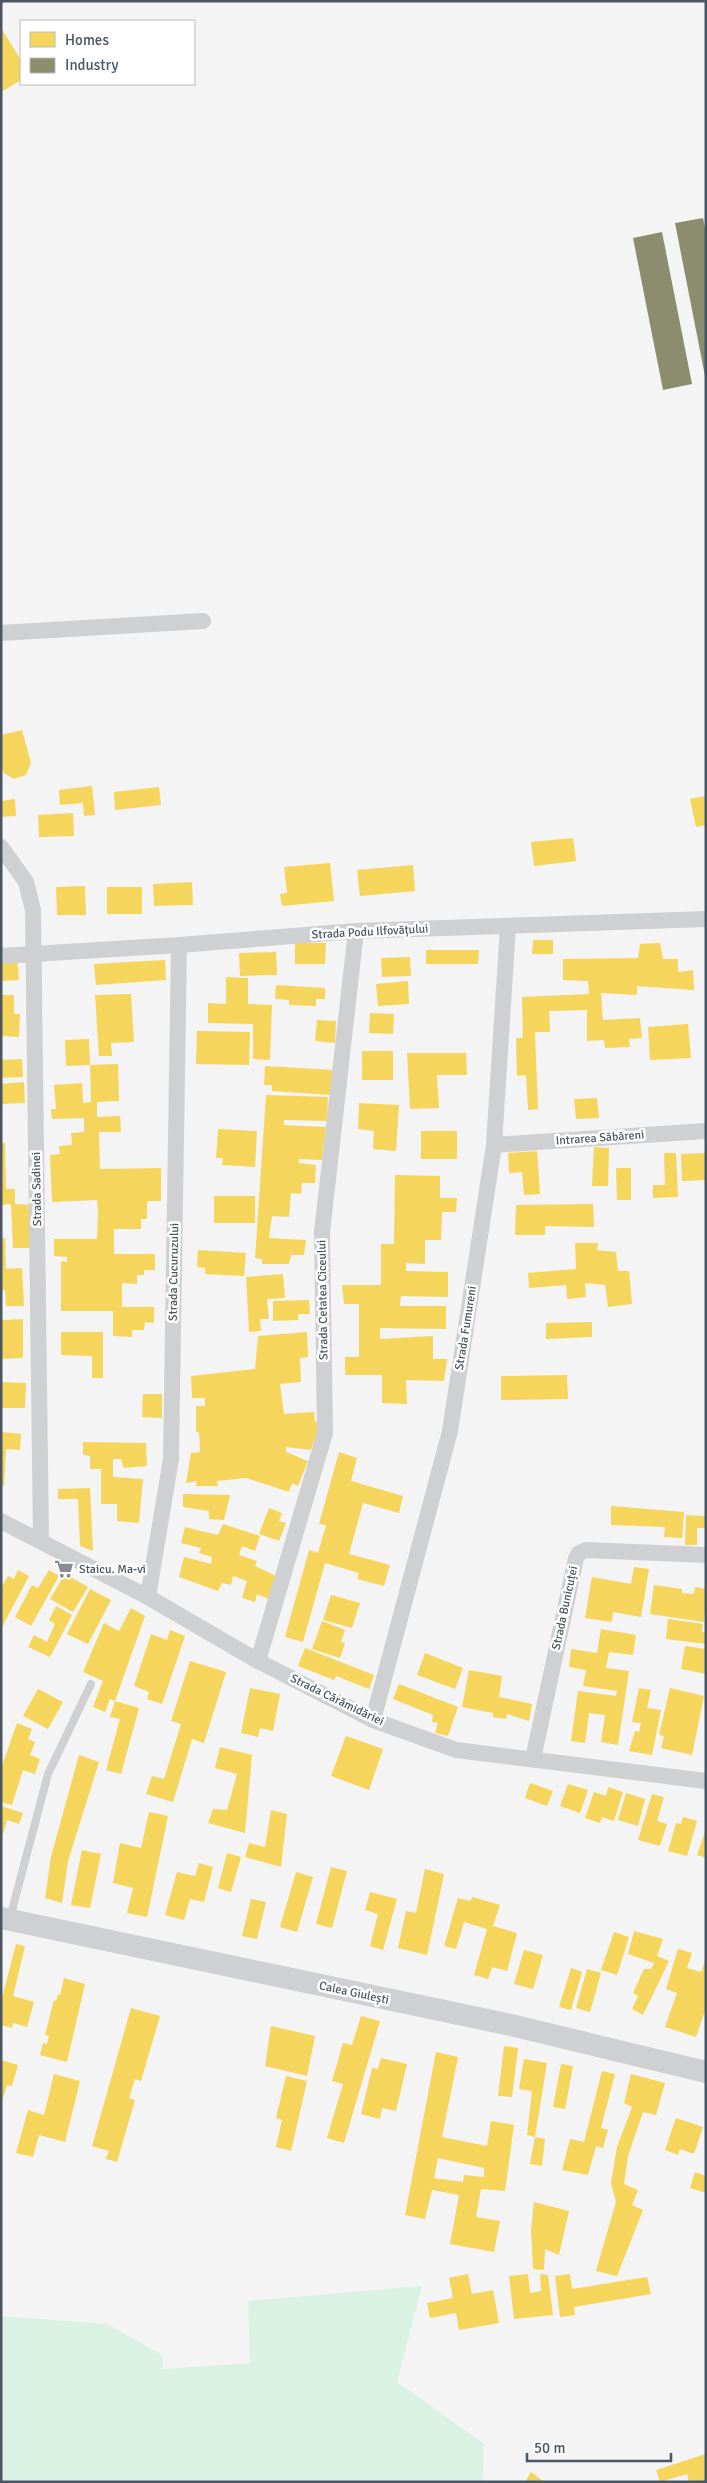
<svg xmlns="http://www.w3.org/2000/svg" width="707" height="2483" viewBox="0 0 707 2483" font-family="Signika,sans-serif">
	<rect width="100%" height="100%" fill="#f4f4f4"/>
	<path fill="#d9f2e3" d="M422,2286L397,2382L484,2444L483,2482H1V2316L107,2324L162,2355L163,2369L250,2363L248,2301Z"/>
	<g fill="#f6d55c" fill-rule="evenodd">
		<path d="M1,28L21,60V80L1,92Z"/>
		<path d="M22,730L31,763L26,775L14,779L4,773L1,765V735Z"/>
		<path d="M92,786L95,815L84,816L83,803L60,805L59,790Z"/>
		<path d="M159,787L161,805L115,810L114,792Z"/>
		<path d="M706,796V825L696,827L690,799Z"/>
		<path d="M15,799L16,816L1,817V801Z"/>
		<path d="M73,813L74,836L39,837L38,815Z"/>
		<path d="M573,838L576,861L534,866L531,842Z"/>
		<path d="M330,863L334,901L282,906L280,894L287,893L284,867Z"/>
		<path d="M413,865L415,891L360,896L357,870Z"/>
		<path d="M192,882L193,905L154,906L153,884Z"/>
		<path d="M85,886L86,915H57L56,887Z"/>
		<rect x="107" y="887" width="35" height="27"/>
		<path d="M533,940H553V954H532Z"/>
		<path d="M295,943H326L325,964H295Z"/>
		<path d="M660,943L663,959H678V972L693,970L694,990L637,986V995L601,993L603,1020L640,1018L642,1038L629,1039L630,1047L605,1048L604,1040L587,1041V1010L549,1011L550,1032H535L538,1109L528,1110L526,1075L517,1076L516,1038H523L522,997L589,994L588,981L563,980V959L638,958L640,944Z"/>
		<path d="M426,950H479L478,964H426Z"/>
		<path d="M276,952L277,975L240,976L239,953Z"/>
		<path d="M17,957L19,980L1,981V958Z"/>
		<path d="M410,957L411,976L382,977L381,958Z"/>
		<path d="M165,960L166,980L96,985L94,964Z"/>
		<path d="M226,977L248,978V1004L272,1005L270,1060L253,1059V1024L208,1023V1003L226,1004Z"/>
		<path d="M408,981L409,1004L378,1006L376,984Z"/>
		<path d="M276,985L325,988V999H316V1006L289,1005V1000L275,999Z"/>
		<path d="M131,994L134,1042L111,1043L112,1056H99L95,995Z"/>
		<path d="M1,995H14V1014H20L19,1037L1,1036Z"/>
		<path d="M370,1013L394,1014L393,1034L369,1033Z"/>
		<path d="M317,1020L336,1021L335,1043L315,1041Z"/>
		<path d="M688,1024L691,1058L650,1060L648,1027Z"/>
		<path d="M197,1031L250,1032L249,1065L196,1064Z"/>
		<path d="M89,1039L90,1065L66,1066L65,1040Z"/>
		<rect x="362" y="1051" width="31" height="29"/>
		<path d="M407,1053H466L467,1075H437L439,1108L410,1109Z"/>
		<path d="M22,1059L23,1077L1,1078V1060Z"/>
		<path d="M118,1064L119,1101L97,1102V1117L120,1116L121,1132H99L100,1169L161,1168V1201H147V1219H141V1229H114V1254H155V1270H144V1275H137V1284L122,1283V1307H154V1323L145,1322L144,1330H132V1337L113,1336V1311H61V1261L67,1262V1257L54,1256V1239H97L98,1212L97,1200L52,1202L50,1155L60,1154L59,1146L72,1145L71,1133L84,1132V1118L52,1119L51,1109H56L54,1085L82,1083L83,1103L91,1102L90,1065Z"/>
		<path d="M265,1066L333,1070L332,1095L272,1091V1085H264Z"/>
		<path d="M24,1082L25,1103L1,1104V1084Z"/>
		<path d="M266,1095L328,1097L327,1121L284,1120V1125L326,1127L322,1160L299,1159V1163L316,1165L315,1183H302L301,1194L291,1193L289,1217L272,1216L269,1238L306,1240L304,1255H291L289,1264H262V1259L255,1258Z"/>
		<path d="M597,1098L599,1118L576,1119L574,1099Z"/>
		<path d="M359,1103L399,1105L396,1151L373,1149L374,1131L358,1129Z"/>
		<path d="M218,1129L257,1131L255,1167L222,1165L223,1158H216Z"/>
		<rect x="421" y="1131" width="36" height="28"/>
		<path d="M1,1143H5L6,1189H15V1204L30,1205V1248H13L11,1204L1,1205Z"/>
		<path d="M594,1147L609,1148L608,1186H592Z"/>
		<path d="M537,1151L540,1194L524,1195L522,1172L509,1173L508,1153Z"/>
		<path d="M664,1153H676L678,1197L653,1198V1185H665Z"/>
		<path d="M706,1153V1180L682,1181L681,1154Z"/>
		<path d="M616,1168H631V1200H617Z"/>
		<path d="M395,1175L440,1176V1198H457L456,1212H442L441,1240H425V1264L406,1263V1271L448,1272V1297L401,1296L400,1306H446V1329L380,1328V1339L433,1336V1359H447L444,1381L406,1380L407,1404L382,1403V1375H345V1357H359V1304H344L342,1285H381V1244H394Z"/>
		<rect x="214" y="1196" width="41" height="27"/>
		<path d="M593,1204L594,1227L545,1226V1235H515L516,1205Z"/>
		<path d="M1,1238H5L6,1269L22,1268L24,1306H6L5,1290H1Z"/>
		<path d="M575,1243H598L597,1250L616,1252L618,1271H629L632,1304L608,1307L605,1285L585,1283L586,1297L567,1299L566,1285L529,1288L528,1273L576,1269Z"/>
		<path d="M198,1250L246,1253L244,1276L205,1274V1268L197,1267Z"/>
		<path d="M283,1274L285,1298L267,1299L269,1319H260L261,1331L249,1332L246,1277Z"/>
		<path d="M309,1300L310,1314H298V1320L273,1321V1301Z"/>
		<path d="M23,1319V1358L1,1359V1320Z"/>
		<path d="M592,1322V1337L546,1339V1323Z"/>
		<path d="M61,1332H103V1378H92V1356L61,1355Z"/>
		<path d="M307,1332L308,1357L300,1358L301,1382L280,1384L284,1414L314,1412L315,1421L320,1425L311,1450L286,1447V1452L308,1461L298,1486L292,1483L289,1492L246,1478L217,1481L218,1486H196L197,1481L186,1483L191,1453L200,1452L199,1432H196V1406H205V1398H192L191,1376L255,1369L258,1336Z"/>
		<path d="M567,1375L568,1399L501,1400V1376Z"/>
		<path d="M1,1382L26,1383L25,1408H1Z"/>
		<path d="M143,1394H162V1418L142,1417Z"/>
		<path d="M1,1432L21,1434L20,1450L6,1449L4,1486L1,1485Z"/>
		<path d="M83,1442L146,1443L147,1466L124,1468L121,1459H113V1477L143,1479L139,1523L117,1521V1504H101V1469H90V1456L83,1455Z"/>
		<path d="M339,1452L357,1458L351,1481L403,1496L399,1513L363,1503L349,1554L390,1565L384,1586L357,1579L359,1573L325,1563L303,1642L285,1637L309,1550L318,1553L326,1525L319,1524Z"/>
		<path d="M90,1488L93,1551L80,1546L78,1499H58V1489Z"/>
		<path d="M183,1494L230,1495L224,1520L209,1519V1511L183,1507Z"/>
		<path d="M611,1506L684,1512L682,1538L664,1537L665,1527L611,1525Z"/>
		<path d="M269,1508L282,1513L279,1521L286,1523L279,1541L259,1534Z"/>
		<path d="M686,1515L706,1516V1528H697V1545H685Z"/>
		<path d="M223,1524L260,1536L255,1551L242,1546L239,1555L257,1561L255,1566L278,1577L271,1600L257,1594L255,1602L242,1598L247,1581L233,1576L231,1585L222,1583L218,1591L179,1577L184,1557L211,1564L212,1557L199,1553L201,1548L181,1543L185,1527L218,1535Z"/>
		<path d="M634,1567L649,1569L641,1617L613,1612L612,1622L585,1618L592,1577L631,1584Z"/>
		<path d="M18,1570L29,1576L1,1629V1588L8,1576L14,1579Z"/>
		<path d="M49,1570L59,1576L31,1626L15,1617L32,1585L38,1588Z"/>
		<path d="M65,1574L88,1587L73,1612L50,1599Z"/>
		<path d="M654,1585L682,1589V1593L694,1594L695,1587L706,1589L704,1622L650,1614Z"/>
		<path d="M90,1589L111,1600L88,1644L67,1634Z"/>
		<path d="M331,1595L360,1603L352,1628L323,1620Z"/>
		<path d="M56,1606L72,1615L50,1657L28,1647L34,1635L47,1642L55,1624L49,1620Z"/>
		<path d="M131,1608L145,1616L115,1701L110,1699L105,1712L93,1707L103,1681L83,1672L104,1623L119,1631Z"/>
		<path d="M668,1619L703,1624L702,1632H706V1644L666,1639Z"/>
		<path d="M322,1621L345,1630L341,1642L345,1643L340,1658L312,1649Z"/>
		<path d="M601,1629L636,1635L633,1655L609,1652L606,1668L629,1671L618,1745L601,1742L605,1715L589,1713L585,1743L571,1741L578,1691L616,1696L617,1691L583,1686L586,1670L569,1667L571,1649L597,1653Z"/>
		<path d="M170,1630L185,1636L162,1704L147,1699L149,1692L134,1686L151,1634L167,1640Z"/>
		<path d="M685,1646L706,1649V1674L681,1669Z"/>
		<path d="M305,1648L374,1675L369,1689L336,1676L334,1680L298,1666Z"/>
		<path d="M425,1653L463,1668L455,1689L417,1675Z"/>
		<path d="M190,1661L226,1672L204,1743L192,1739L173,1802L146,1794L152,1776L164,1779L181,1724L171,1721Z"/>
		<path d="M469,1670L502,1676L499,1697L532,1704L529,1721L507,1714L506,1719L493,1717V1713L462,1707Z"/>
		<path d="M399,1684L458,1707L448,1736L435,1733L438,1723L432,1722L433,1715L393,1699Z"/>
		<path d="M250,1688L280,1694L273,1731L260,1728L258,1737L241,1733Z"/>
		<path d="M639,1688L651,1690L647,1708L661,1710L652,1755L629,1751L635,1731L639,1732L641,1723L632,1722Z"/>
		<path d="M670,1688L704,1696L692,1755L661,1748L664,1736L659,1735Z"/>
		<path d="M38,1689L63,1702L48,1729L23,1716Z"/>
		<path d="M115,1701L139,1708L121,1774L106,1770L120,1719L110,1717Z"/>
		<path d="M17,1723L32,1729L28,1739L35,1742L30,1755L40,1759L35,1774L23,1770L12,1805L1,1802V1769Z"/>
		<path d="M346,1736L383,1749L369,1790L331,1776Z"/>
		<path d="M220,1747L252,1755L245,1833L208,1823L213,1809L227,1810L237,1774L215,1768Z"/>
		<path d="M79,1755L99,1762L68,1861L62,1903L45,1898L51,1857Z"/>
		<path d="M530,1783L553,1791L547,1806L525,1798Z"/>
		<path d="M568,1784L588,1790L580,1813L560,1806Z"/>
		<path d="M608,1787L623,1792L614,1821L602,1817L600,1823L585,1818L594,1792L606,1796Z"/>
		<path d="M626,1793L645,1799L638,1826L618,1820Z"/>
		<path d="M652,1794L664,1797L657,1821L667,1824L660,1846L638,1840Z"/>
		<path d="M1,1806L23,1813L19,1824L7,1820L2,1837Z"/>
		<path d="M271,1810L287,1814L281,1867L245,1857L249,1843L265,1847Z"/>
		<path d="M149,1812L168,1816L147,1917L127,1913L133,1888L113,1883L120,1843L141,1848Z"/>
		<path d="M683,1817L697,1821L687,1856L668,1851L676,1823L681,1824Z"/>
		<path d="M706,1829V1858L697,1855Z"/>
		<path d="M82,1850L101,1854L90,1908L71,1905Z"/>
		<path d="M227,1853L241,1857L231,1892L218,1888Z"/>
		<path d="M199,1863L213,1867L204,1902L190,1899L184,1920L165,1915L177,1872L195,1876Z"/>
		<path d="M331,1867L347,1871L332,1928L316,1924Z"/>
		<path d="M425,1869L444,1874L427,1955L398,1948L406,1911L416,1913Z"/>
		<path d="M296,1872L313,1877L297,1932L280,1927Z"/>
		<path d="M370,1892L397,1899L383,1950L370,1946L378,1914L365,1910Z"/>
		<path d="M473,1897L500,1905L493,1926L517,1933L507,1971L492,1967L488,1979L474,1975L487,1929L464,1922L456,1949L444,1946L458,1898L470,1901Z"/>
		<path d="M251,1899L266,1902L257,1939L242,1936Z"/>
		<path d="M634,1931L663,1939L657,1956L669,1961L643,2015L632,2009L638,1996L633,1993L644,1969H651L654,1963L628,1954Z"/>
		<path d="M614,1932L629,1937L617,1975L601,1970Z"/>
		<path d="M16,1944L25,1946L13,1996L34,2002L27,2027L13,2023L12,2028L1,2025V2002Z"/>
		<path d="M678,1949L692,1953L687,1968L701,1972L706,1959V2008L696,2037L665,2027L677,1993L666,1989Z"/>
		<path d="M524,1950L543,1955L533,1989L514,1984Z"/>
		<path d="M571,1968L582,1972L571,2010L559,2007Z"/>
		<path d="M587,1969L601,1973L590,2012L576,2008Z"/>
		<path d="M64,1978L85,1984L67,2062L40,2055L43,2043L47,2044L49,2036L45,2035L54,2000L56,2001L58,1995H60Z"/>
		<path d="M131,2008L160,2016L141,2081L135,2079L129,2098L135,2100L117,2162L106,2159L109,2151L92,2146Z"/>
		<path d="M361,2016L380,2021L344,2143L327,2138L343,2084L332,2081L343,2043L352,2045Z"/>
		<path d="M271,2026L315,2036L307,2076L265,2066Z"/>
		<path d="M504,2046L518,2048L512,2097L498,2096Z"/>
		<path d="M436,2052L458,2057L442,2137L487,2146L491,2121L514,2125L505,2191L481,2189L476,2217L500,2221L494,2252L450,2244L459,2195L432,2190L425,2219L405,2215ZM438,2158L484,2168V2177L464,2175L463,2182L434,2178Z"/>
		<path d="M381,2058L407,2064L396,2111L382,2108L380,2119L361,2114L372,2068L378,2069Z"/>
		<path d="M524,2059L547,2063L535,2137L545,2139L542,2166L530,2164L535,2137L527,2135L532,2091L519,2089Z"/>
		<path d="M1,2060L18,2065L12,2086L7,2085L2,2101Z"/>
		<path d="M561,2064L573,2066L565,2109L553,2107Z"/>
		<path d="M602,2071L615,2074L601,2128L608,2130L603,2148L596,2146L588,2175L562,2170L570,2139L584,2142Z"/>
		<path d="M54,2074L80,2081L65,2142L39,2135L33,2157L16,2153L28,2110L44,2115Z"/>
		<path d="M631,2074L665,2083L656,2115L643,2112L628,2156L624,2184L638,2190L632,2205L643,2210L617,2276L596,2271L616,2202L611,2183L617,2147L632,2107L624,2103Z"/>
		<path d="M286,2076L307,2081L291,2151L276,2147L282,2120L276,2118Z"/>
		<path d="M676,2118L703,2127L694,2154L680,2149L678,2155L665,2150Z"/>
		<path d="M695,2172L706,2176V2193L690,2188Z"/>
		<path d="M534,2202L569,2211L559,2255L545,2249L544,2270L533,2269L531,2230Z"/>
		<path d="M468,2274L472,2294L493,2290L499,2323L459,2330L456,2313L430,2318L427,2303L453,2298L449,2278Z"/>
		<path d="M528,2274L530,2293L541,2291L540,2274L548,2275L553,2315L514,2319L509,2276Z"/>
		<path d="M570,2274L572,2289L647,2277L651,2294L574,2307L575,2315L560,2317L555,2276Z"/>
		<path d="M706,2454V2482H689L687,2474L660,2482L656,2470Z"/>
		<path d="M531,2472L544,2482H525Z"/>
	</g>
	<g fill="#8c8c6e">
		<path d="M703,218L706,233L705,376L675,223Z"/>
		<path d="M662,232L692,384L663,390L633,238Z"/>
	</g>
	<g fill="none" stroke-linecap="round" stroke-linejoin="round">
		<path stroke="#ced0d2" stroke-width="8" d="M10,1918L48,1774L91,1684"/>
		<g stroke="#ced0d2" stroke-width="16">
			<path d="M1,633L203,621"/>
			<path d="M1,847L26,882L33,910L41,1540"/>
			<path d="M1,956L179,945L356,931L706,919"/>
			<path d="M494,1145L706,1131"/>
			<path d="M1,1521L148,1597L258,1661L373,1720L456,1750L706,1781"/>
			<path d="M148,1597L171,1459L179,945"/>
			<path d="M258,1661L325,1433L322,1232L356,931"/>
			<path d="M373,1720L450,1431L494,1145L508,926"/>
			<path d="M533,1759L576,1558L579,1553L586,1550L706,1555"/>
		</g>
		<path stroke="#ced0d4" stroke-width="22" d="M1,1918L511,2025L706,2072"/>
	</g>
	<defs>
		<g id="supermarket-bare" transform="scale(1.5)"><path d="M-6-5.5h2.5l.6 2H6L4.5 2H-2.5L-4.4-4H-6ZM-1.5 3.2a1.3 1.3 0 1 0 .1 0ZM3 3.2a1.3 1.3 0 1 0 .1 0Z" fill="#868d94" stroke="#fff" stroke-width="2.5" paint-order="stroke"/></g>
	</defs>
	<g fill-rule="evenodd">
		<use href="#supermarket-bare" x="64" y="1569"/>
	</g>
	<g text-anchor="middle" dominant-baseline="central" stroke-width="5" stroke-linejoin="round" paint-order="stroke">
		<g font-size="12" fill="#4a5661" stroke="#fff">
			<text transform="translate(370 932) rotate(-3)">Strada Podu Ilfovățului</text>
			<text transform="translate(600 1138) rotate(-4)">Intrarea Săbăreni</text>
			<text transform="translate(37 1189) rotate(-91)">Strada Sadinei</text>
			<text transform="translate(174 1272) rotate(-89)">Strada Cucuruzului</text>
			<text transform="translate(323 1300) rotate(-91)">Strada Cetatea Ciceului</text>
			<text transform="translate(466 1328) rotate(-81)">Strada Fumureni</text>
			<text transform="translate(565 1608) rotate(-78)">Strada Bunicuței</text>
			<text transform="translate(337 1700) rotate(26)">Strada Cărămidăriei</text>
			<text transform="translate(354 1993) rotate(12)">Calea Giulești</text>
		</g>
		<g font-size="12" fill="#4a5661" stroke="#fff" text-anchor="start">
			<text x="79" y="1569">Staicu. Ma-vi</text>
		</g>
	</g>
	<rect width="707" height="2483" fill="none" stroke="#4a5661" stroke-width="5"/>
	<rect x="20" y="20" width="175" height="65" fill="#ffffff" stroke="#b7bbc0"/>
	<rect x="30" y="32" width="25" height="15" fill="#f6d55c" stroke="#b7bbc0"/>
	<text x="65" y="45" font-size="15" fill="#4a5661">Homes</text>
	<rect x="30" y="58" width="25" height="15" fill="#8c8c6e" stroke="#b7bbc0"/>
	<text x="65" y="70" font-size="15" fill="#4a5661">Industry</text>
	<path d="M527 2453v8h144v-8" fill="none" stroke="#4a5661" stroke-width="2.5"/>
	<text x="534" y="2453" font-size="15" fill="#4a5661" stroke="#ffffff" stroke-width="4" paint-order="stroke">50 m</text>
</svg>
